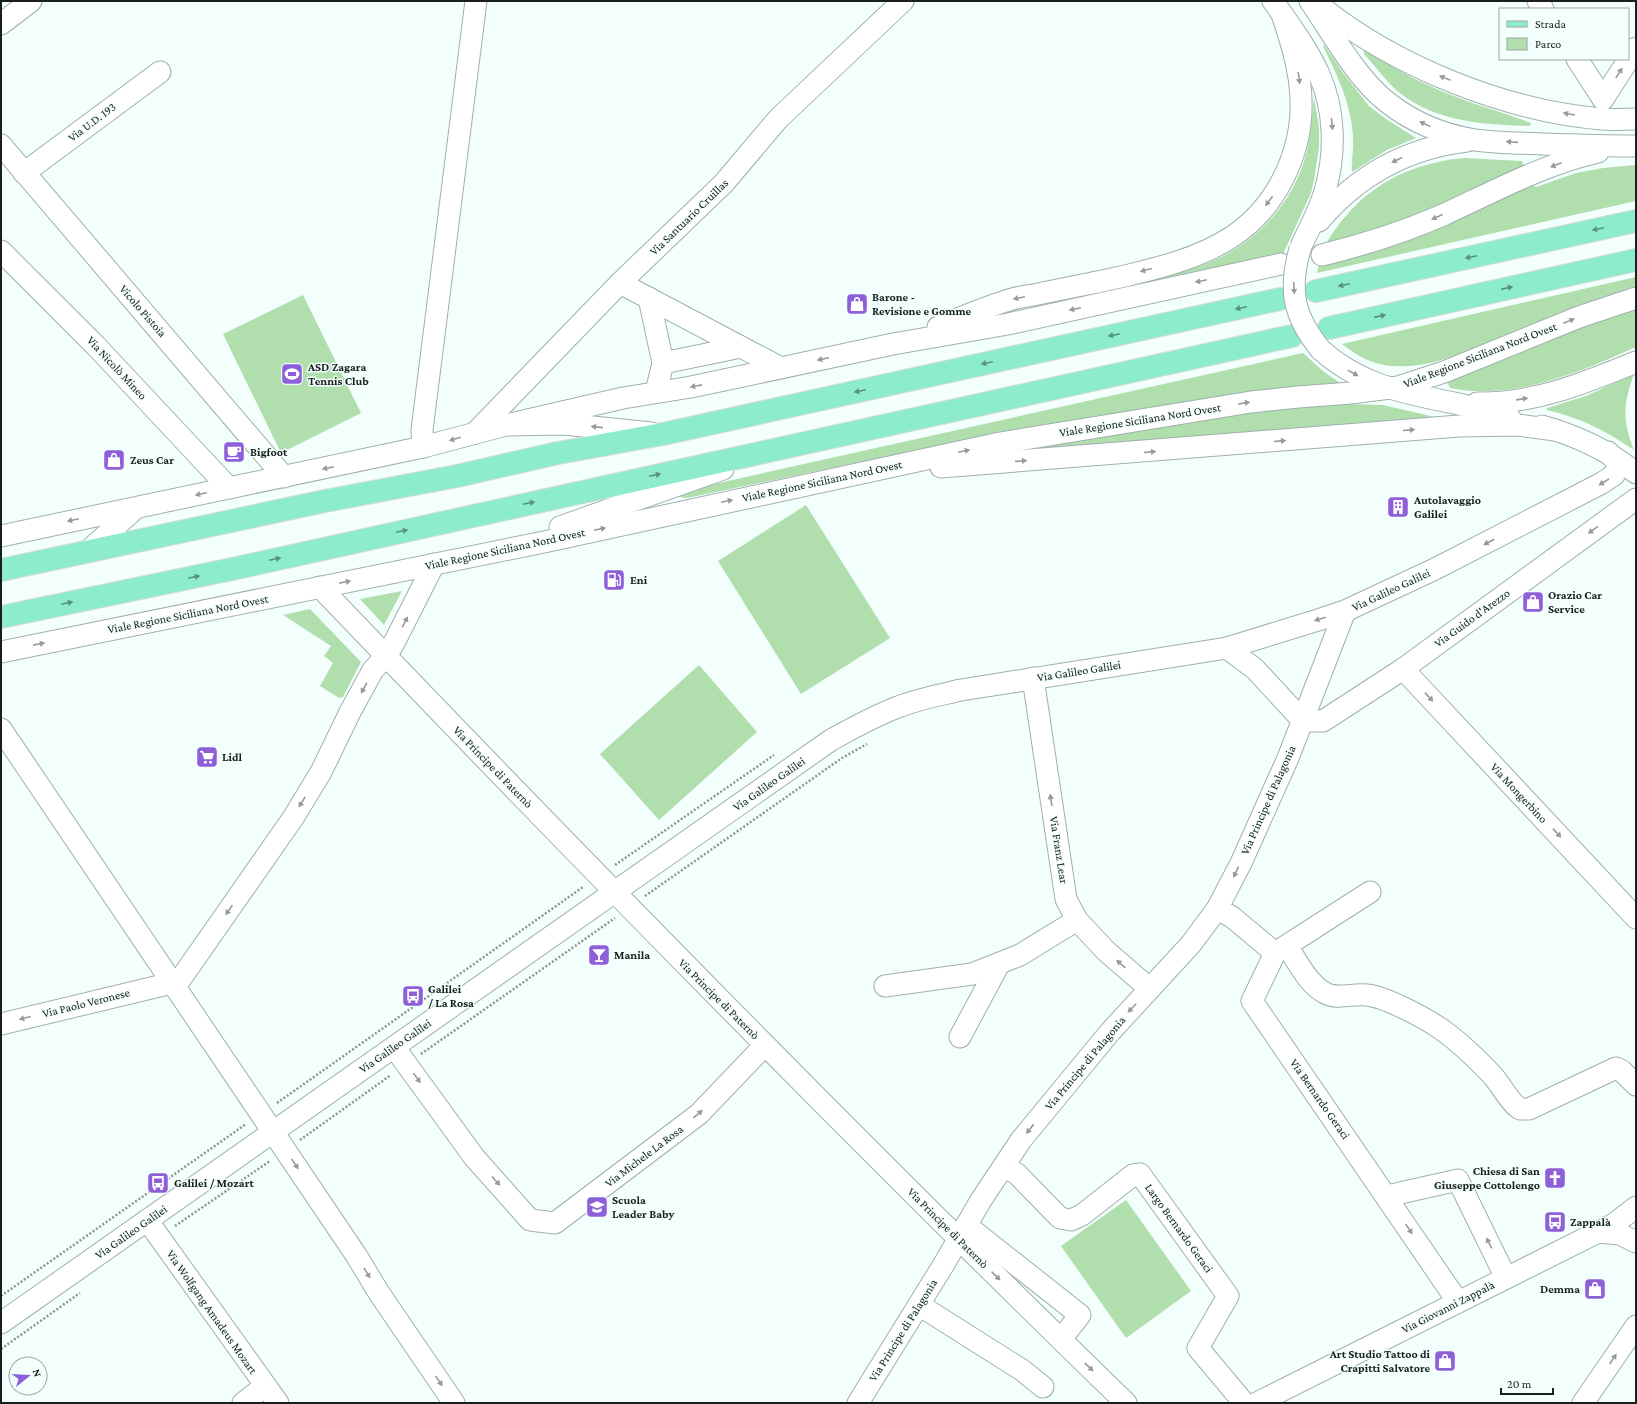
<svg xmlns="http://www.w3.org/2000/svg" width="1637" height="1404" viewBox="0 0 1637 1404" font-family="'Crimson Pro',serif">
	<rect width="100%" height="100%" fill="#f3fffd"/>
	<g fill="#b1dead">
		<path d="M1324,45L1344,74L1369,106L1386,119L1416,138L1387,150L1352,172C1351,161 1354,149 1353,138C1352,105 1337,75 1323,46Z"/>
		<path d="M1364,50L1369,52C1388,64 1407,76 1428,85C1461,101 1497,110 1531,123L1530,126C1487,125 1437,122 1401,94C1387,83 1376,67 1364,54Z"/>
		<path d="M1314,97L1319,127V148L1314,180L1311,193L1283,254L1149,281C1173,274 1199,268 1221,257C1262,237 1295,198 1306,154C1311,135 1312,116 1314,97Z"/>
		<path d="M1464,158L1522,161L1524,168L1417,216L1325,245C1357,191 1402,164 1464,158Z"/>
		<path d="M1636,165V201L1317,273L1319,264L1443,225L1533,185L1536,187L1576,173L1603,168Z"/>
		<path d="M1636,277V287C1593,301 1552,317 1510,334C1481,345 1440,365 1409,366C1381,368 1363,361 1342,344Z"/>
		<path d="M303,295L361,413L281,453L223,334Z"/>
		<path d="M1636,307V347C1585,370 1532,393 1474,391C1466,391 1458,389 1450,388L1446,380L1570,331Z"/>
		<path d="M1303,353L1323,371L1340,383V385L1281,388L1194,401L976,438L687,498L673,496L696,488Z"/>
		<path d="M1634,374C1623,405 1622,419 1634,450C1604,430 1583,419 1547,410V408L1586,396Z"/>
		<path d="M1342,404L1383,405L1435,417L1031,453L1013,451C1122,431 1231,408 1342,404Z"/>
		<path d="M806,505L890,638L801,694L718,561Z"/>
		<path d="M402,591L384,625L360,599Z"/>
		<path d="M310,609L361,662L343,697L339,698L320,686L333,663L324,656L331,646L283,615Z"/>
		<path d="M699,665L757,732L659,820L600,754Z"/>
		<path d="M1126,1200L1191,1291L1126,1338L1061,1246Z"/>
	</g>
	<g fill="none" stroke-linecap="round" stroke-linejoin="round">
		<g stroke="#9eb0ae" stroke-width="23">
			<g id="minor">
				<path d="M1273,1C1289,24 1307,48 1319,74C1335,110 1336,153 1325,191C1320,209 1310,227 1302,244"/>
				<path d="M1310,1C1332,33 1357,79 1387,102C1412,122 1444,135 1475,140C1497,143 1520,143 1542,144C1573,145 1605,146 1636,146"/>
				<path d="M1538,1L1543,9"/>
				<path d="M1320,6C1396,67 1506,111 1602,119C1614,120 1625,119 1636,119"/>
				<path d="M1,24L31,1"/>
				<path d="M1577,59L1603,99"/>
				<path d="M1603,99L1636,48"/>
				<path d="M1,145L284,477"/>
				<path d="M24,173L160,72"/>
				<path d="M1319,221C1358,175 1407,148 1467,141"/>
				<path d="M1,251L96,346L229,488"/>
				<path d="M1322,255C1363,245 1404,232 1443,215C1493,192 1544,164 1598,152"/>
				<path d="M620,283L781,368"/>
				<path d="M649,298L663,363"/>
				<path d="M938,327C960,318 983,308 1006,301C1016,297 1028,296 1038,294C1066,288 1094,283 1121,277C1158,268 1197,259 1230,238C1276,209 1303,153 1301,99C1300,69 1291,41 1282,14"/>
				<path d="M1321,350C1360,385 1404,393 1454,403C1473,407 1491,413 1510,418"/>
				<path d="M656,392L663,363L741,347"/>
				<path d="M1477,403C1534,404 1585,383 1636,362"/>
				<path d="M506,425L623,398L691,387L893,344L1008,324L1281,264"/>
				<path d="M1542,426C1578,436 1608,450 1636,473"/>
				<path d="M475,433L620,283L724,183L778,119L903,1"/>
				<path d="M423,447L422,430L476,1"/>
				<path d="M941,467L1459,426L1517,425L1555,430"/>
				<path d="M560,527L723,469"/>
				<path d="M1,536L423,447L506,425L564,424L651,433"/>
				<path d="M87,552L136,508"/>
				<path d="M320,587C585,864 852,1137 1126,1403"/>
				<path d="M1227,648L1255,669L1303,721"/>
				<path d="M1,652L544,542L1000,443L1251,402L1298,397L1351,393L1398,387L1444,372L1579,317L1636,298"/>
				<path d="M1403,669L1636,918"/>
				<path d="M1033,678L1066,899L1077,920L1106,951L1150,989"/>
				<path d="M1303,721H1323L1403,669L1636,499"/>
				<path d="M1,729L356,1255L379,1293L454,1403"/>
				<path d="M1217,909L1232,917L1275,953L1252,1001L1458,1302"/>
				<path d="M1287,946C1297,961 1308,984 1325,993C1337,1000 1353,993 1367,995C1386,997 1425,1018 1441,1029C1458,1041 1478,1060 1493,1076C1501,1085 1510,1103 1520,1109H1529L1616,1068L1622,1071L1636,1085"/>
				<path d="M1275,953L1370,892"/>
				<path d="M885,986L972,974L1020,955L1077,920"/>
				<path d="M175,987L293,818L321,772L350,712L373,670L386,656L395,641L434,564"/>
				<path d="M1,1024L172,983"/>
				<path d="M960,1037L999,964"/>
				<path d="M394,1047L474,1157L530,1220L555,1223L699,1114L765,1045"/>
				<path d="M1004,1166L1017,1174L1060,1218L1071,1220L1082,1215L1133,1175L1140,1174L1228,1296L1198,1348L1244,1403"/>
				<path d="M1387,1196L1458,1180L1506,1278"/>
				<path d="M147,1220L278,1403"/>
				<path d="M966,1225L1080,1315L1061,1339"/>
				<path d="M1598,1232L1620,1234L1636,1242"/>
				<path d="M919,1305L1022,1370L1043,1387"/>
				<path d="M1,1323L831,740C853,728 874,716 898,707C918,699 940,695 961,690L1227,648L1318,620L1345,611L1435,569L1602,483L1614,475L1618,467L1616,461L1608,452"/>
				<path d="M243,1403L265,1386"/>
				<path d="M858,1403L944,1264L981,1200L1021,1140L1110,1032L1191,944L1217,909L1241,863L1288,758L1345,611"/>
				<path d="M1257,1403L1614,1224L1636,1207"/>
				<path d="M1583,1403L1636,1326"/>
			</g>
		</g>
		<g stroke="#dadbdb" stroke-width="24">
			<g id="major">
				<path d="M1316,291L1636,221"/>
				<path d="M1329,328L1636,260"/>
				<path d="M1,570L325,501L457,476L558,453L663,434L1280,299"/>
				<path d="M1,617L237,568L1292,336"/>
			</g>
		</g>
		<g stroke="#8c9594" stroke-width="2.5" stroke-dasharray="2 2" stroke-linecap="butt">
			<path d="M615,865L774,755"/>
			<path d="M645,896L842,758L867,744"/>
			<path d="M421,1054L615,918"/>
			<path d="M277,1103L583,887"/>
			<path d="M300,1140L391,1075"/>
			<path d="M175,1226L270,1161"/>
			<path d="M1,1296L246,1124"/>
			<path d="M1,1349L80,1293"/>
		</g>
		<use href="#minor" stroke="#fff" stroke-width="21"/>
		<use href="#major" stroke="#8decca" stroke-width="22"/>
		<g stroke="#9eb0ae" stroke-width="23" stroke-linecap="butt">
			<path id="minor-bridge" d="M1300,249C1288,291 1294,317 1321,350"/>
		</g>
		<use href="#minor-bridge" stroke="#fff" stroke-width="21"/>
	</g>
	<defs><path id="oneway-solid" d="M-6-.8H1V-3.2L6.5 0L1 3.2V.8H-6Z"/></defs>
	<g fill="#979a9a">
		<use href="#oneway-solid" transform="translate(1619 73) rotate(-58)"/>
		<use href="#oneway-solid" transform="translate(1299 78) rotate(82)"/>
		<use href="#oneway-solid" transform="translate(1445 78) rotate(-158)"/>
		<use href="#oneway-solid" transform="translate(1569 114) rotate(-170)"/>
		<use href="#oneway-solid" transform="translate(1332 124) rotate(84)"/>
		<use href="#oneway-solid" transform="translate(1425 124) rotate(-154)"/>
		<use href="#oneway-solid" transform="translate(1512 142) rotate(-176)"/>
		<use href="#oneway-solid" transform="translate(1397 160) rotate(154)"/>
		<use href="#oneway-solid" transform="translate(1556 165) rotate(159)"/>
		<use href="#oneway-solid" transform="translate(1269 201) rotate(127)"/>
		<use href="#oneway-solid" transform="translate(1437 217) rotate(156)"/>
		<use href="#oneway-solid" transform="translate(1146 270) rotate(165)"/>
		<use href="#oneway-solid" transform="translate(1201 281) rotate(168)"/>
		<use href="#oneway-solid" transform="translate(1294 288) rotate(87)"/>
		<use href="#oneway-solid" transform="translate(1019 298) rotate(168)"/>
		<use href="#oneway-solid" transform="translate(1075 309) rotate(168)"/>
		<use href="#oneway-solid" transform="translate(1569 321) rotate(-22)"/>
		<use href="#oneway-solid" transform="translate(823 359) rotate(168)"/>
		<use href="#oneway-solid" transform="translate(1353 373) rotate(29)"/>
		<use href="#oneway-solid" transform="translate(696 386) rotate(169)"/>
		<use href="#oneway-solid" transform="translate(1522 399) rotate(-8)"/>
		<use href="#oneway-solid" transform="translate(1244 403) rotate(-9)"/>
		<use href="#oneway-solid" transform="translate(597 427) rotate(-174)"/>
		<use href="#oneway-solid" transform="translate(1409 430) rotate(-5)"/>
		<use href="#oneway-solid" transform="translate(455 439) rotate(164)"/>
		<use href="#oneway-solid" transform="translate(1280 441) rotate(-5)"/>
		<use href="#oneway-solid" transform="translate(964 451) rotate(-12)"/>
		<use href="#oneway-solid" transform="translate(1150 452) rotate(-5)"/>
		<use href="#oneway-solid" transform="translate(1021 461) rotate(-4)"/>
		<use href="#oneway-solid" transform="translate(328 468) rotate(168)"/>
		<use href="#oneway-solid" transform="translate(1604 482) rotate(148)"/>
		<use href="#oneway-solid" transform="translate(201 494) rotate(168)"/>
		<use href="#oneway-solid" transform="translate(727 501) rotate(-12)"/>
		<use href="#oneway-solid" transform="translate(73 520) rotate(168)"/>
		<use href="#oneway-solid" transform="translate(600 529) rotate(-12)"/>
		<use href="#oneway-solid" transform="translate(1593 530) rotate(144)"/>
		<use href="#oneway-solid" transform="translate(1489 542) rotate(153)"/>
		<use href="#oneway-solid" transform="translate(345 582) rotate(-12)"/>
		<use href="#oneway-solid" transform="translate(1320 619) rotate(162)"/>
		<use href="#oneway-solid" transform="translate(405 622) rotate(-63)"/>
		<use href="#oneway-solid" transform="translate(39 644) rotate(-11)"/>
		<use href="#oneway-solid" transform="translate(364 688) rotate(119)"/>
		<use href="#oneway-solid" transform="translate(1429 697) rotate(47)"/>
		<use href="#oneway-solid" transform="translate(1051 800) rotate(-99)"/>
		<use href="#oneway-solid" transform="translate(302 802) rotate(121)"/>
		<use href="#oneway-solid" transform="translate(1557 833) rotate(47)"/>
		<use href="#oneway-solid" transform="translate(1236 872) rotate(115)"/>
		<use href="#oneway-solid" transform="translate(229 910) rotate(125)"/>
		<use href="#oneway-solid" transform="translate(1121 964) rotate(-139)"/>
		<use href="#oneway-solid" transform="translate(1132 1008) rotate(134)"/>
		<use href="#oneway-solid" transform="translate(25 1018) rotate(166)"/>
		<use href="#oneway-solid" transform="translate(417 1078) rotate(54)"/>
		<use href="#oneway-solid" transform="translate(698 1114) rotate(-41)"/>
		<use href="#oneway-solid" transform="translate(1030 1129) rotate(128)"/>
		<use href="#oneway-solid" transform="translate(295 1164) rotate(56)"/>
		<use href="#oneway-solid" transform="translate(496 1181) rotate(48)"/>
		<use href="#oneway-solid" transform="translate(1409 1229) rotate(56)"/>
		<use href="#oneway-solid" transform="translate(1489 1243) rotate(-116)"/>
		<use href="#oneway-solid" transform="translate(367 1273) rotate(59)"/>
		<use href="#oneway-solid" transform="translate(996 1276) rotate(44)"/>
		<use href="#oneway-solid" transform="translate(1613 1359) rotate(-56)"/>
		<use href="#oneway-solid" transform="translate(1089 1367) rotate(44)"/>
		<use href="#oneway-solid" transform="translate(439 1381) rotate(56)"/>
	</g>
	<g fill="#58907d">
		<use href="#oneway-solid" transform="translate(1598 229) rotate(168)"/>
		<use href="#oneway-solid" transform="translate(1471 257) rotate(168)"/>
		<use href="#oneway-solid" transform="translate(1344 285) rotate(168)"/>
		<use href="#oneway-solid" transform="translate(1507 288) rotate(-13)"/>
		<use href="#oneway-solid" transform="translate(1241 308) rotate(168)"/>
		<use href="#oneway-solid" transform="translate(1380 316) rotate(-13)"/>
		<use href="#oneway-solid" transform="translate(1114 335) rotate(168)"/>
		<use href="#oneway-solid" transform="translate(987 363) rotate(168)"/>
		<use href="#oneway-solid" transform="translate(860 391) rotate(168)"/>
		<use href="#oneway-solid" transform="translate(655 475) rotate(-12)"/>
		<use href="#oneway-solid" transform="translate(529 503) rotate(-12)"/>
		<use href="#oneway-solid" transform="translate(402 531) rotate(-12)"/>
		<use href="#oneway-solid" transform="translate(275 559) rotate(-12)"/>
		<use href="#oneway-solid" transform="translate(194 577) rotate(-12)"/>
		<use href="#oneway-solid" transform="translate(67 603) rotate(-12)"/>
	</g>
	<defs>
		<g id="shop-square" transform="scale(1.15)"><rect x="-9" y="-9" width="18" height="18" rx="4" fill="#8e5fd9" stroke="#f3fffd"/><path d="M-5-2.5h2.3a2.7 3.5 0 0 1 5.4 0H5L5.5 6h-11ZM-1.5-2.5h3a1.5 2.3 0 0 0-3 0Z" fill="#fff"/></g>
		<g id="stadium-square" transform="scale(1.15)"><rect x="-9" y="-9" width="18" height="18" rx="4" fill="#8e5fd9" stroke="#f3fffd"/><path d="M0-5a6.5 5 0 1 0 0 10a6.5 5 0 1 0 0-10ZM-3.5-1.8h7v3.6h-7Z" fill="#fff"/></g>
		<g id="cafe-square" transform="scale(1.15)"><rect x="-9" y="-9" width="18" height="18" rx="4" fill="#8e5fd9" stroke="#f3fffd"/><path d="M-5.5-4.5H6V0H3Q3 3.5 0 3.5H-2.5Q-5.5 3.5-5.5 0ZM3-3.2v2h1.7v-2ZM-6 4.5H4V6H-6Z" fill="#fff"/></g>
		<g id="building-square" transform="scale(1.15)"><rect x="-9" y="-9" width="18" height="18" rx="4" fill="#8e5fd9" stroke="#f3fffd"/><path d="M-4-6H4V6H1V3H-1V6H-4ZM-2.5-4.3h1.7v1.8h-1.7ZM.8-4.3h1.7v1.8H.8ZM-2.5-1h1.7V.8h-1.7ZM.8-1h1.7V.8H.8Z" fill="#fff"/></g>
		<g id="fuel-square" transform="scale(1.15)"><rect x="-9" y="-9" width="18" height="18" rx="4" fill="#8e5fd9" stroke="#f3fffd"/><path d="M-5.5-6h7V0h2V4h1.3V-2.5L3-4.5l.8-.8L6-3V5H2.5V1h-1V6h-7ZM-4.2-4.7v3.2H.2V-4.7Z" fill="#fff"/></g>
		<g id="supermarket-square" transform="scale(1.15)"><rect x="-9" y="-9" width="18" height="18" rx="4" fill="#8e5fd9" stroke="#f3fffd"/><path d="M-6-5.5h2.5l.6 2H6L4.5 2H-2.5L-4.4-4H-6ZM-1.5 3.2a1.3 1.3 0 1 0 .1 0ZM3 3.2a1.3 1.3 0 1 0 .1 0Z" fill="#fff"/></g>
		<g id="bar-square" transform="scale(1.15)"><rect x="-9" y="-9" width="18" height="18" rx="4" fill="#8e5fd9" stroke="#f3fffd"/><path d="M-6-5H6L.8 .8V4.5H3.5V6h-7V4.5H-.8V.8Z" fill="#fff"/></g>
		<g id="bus-square" transform="scale(1.15)"><rect x="-9" y="-9" width="18" height="18" rx="4" fill="#8e5fd9" stroke="#f3fffd"/><path d="M-5-6H5V4H4V6H2V4H-2V6H-4V4H-5ZM-3.5-4V0h7V-4ZM-3.5 1.2v1.5H-2V1.2ZM2 1.2v1.5H3.5V1.2Z" fill="#fff"/></g>
		<g id="church-square" transform="scale(1.15)"><rect x="-9" y="-9" width="18" height="18" rx="4" fill="#8e5fd9" stroke="#f3fffd"/><path d="M-1.2-6h2.4v3.5h3.3v2.4h-3.3V6h-2.4V-.1h-3.3v-2.4h3.3Z" fill="#fff"/></g>
		<g id="school-square" transform="scale(1.15)"><rect x="-9" y="-9" width="18" height="18" rx="4" fill="#8e5fd9" stroke="#f3fffd"/><path d="M0-5L7-2L0 1L-7-2ZM-4 1L0 2.5L4 1V4Q0 6-4 4Z" fill="#fff"/></g>
	</defs>
	<g fill-rule="evenodd">
		<use href="#shop-square" x="857" y="304"/>
		<use href="#stadium-square" x="292" y="374"/>
		<use href="#cafe-square" x="234" y="452"/>
		<use href="#shop-square" x="114" y="460"/>
		<use href="#building-square" x="1398" y="507"/>
		<use href="#fuel-square" x="614" y="580"/>
		<use href="#shop-square" x="1533" y="602"/>
		<use href="#supermarket-square" x="207" y="757"/>
		<use href="#bar-square" x="599" y="955"/>
		<use href="#bus-square" x="413" y="996"/>
		<use href="#church-square" x="1555" y="1178"/>
		<use href="#bus-square" x="158" y="1183"/>
		<use href="#school-square" x="597" y="1207"/>
		<use href="#bus-square" x="1555" y="1222"/>
		<use href="#shop-square" x="1595" y="1289"/>
		<use href="#shop-square" x="1445" y="1361"/>
	</g>
	<g text-anchor="middle" dominant-baseline="central" stroke-width="3" stroke-linejoin="round" paint-order="stroke">
		<g font-size="12" fill="#181f1e" stroke="#f3fffd">
			<text transform="translate(92 122) rotate(-37)">Via U.D. 193</text>
			<text transform="translate(689 217) rotate(-44)">Via Santuario Cruillas</text>
			<text transform="translate(143 311) rotate(49)">Vicolo Pistoia</text>
			<text transform="translate(1480 355) rotate(-21)">Viale Regione Siciliana Nord Ovest</text>
			<text transform="translate(117 368) rotate(47)">Via Nicolò Mineo</text>
			<text transform="translate(1140 420) rotate(-9)">Viale Regione Siciliana Nord Ovest</text>
			<text transform="translate(822 481) rotate(-12)">Viale Regione Siciliana Nord Ovest</text>
			<text transform="translate(505 549) rotate(-12)">Viale Regione Siciliana Nord Ovest</text>
			<text transform="translate(1391 590) rotate(-25)">Via Galileo Galilei</text>
			<text transform="translate(188 614) rotate(-11)">Viale Regione Siciliana Nord Ovest</text>
			<text transform="translate(1472 618) rotate(-36)">Via Guido d'Arezzo</text>
			<text transform="translate(1079 671) rotate(-9)">Via Galileo Galilei</text>
			<text transform="translate(493 767) rotate(46)">Via Principe di Paternò</text>
			<text transform="translate(769 784) rotate(-35)">Via Galileo Galilei</text>
			<text transform="translate(1519 793) rotate(47)">Via Mongerbino</text>
			<text transform="translate(1268 800) rotate(-66)">Via Principe di Palagonia</text>
			<text transform="translate(1059 850) rotate(81)">Via Franz Lear</text>
			<text transform="translate(719 999) rotate(45)">Via Principe di Paternò</text>
			<text transform="translate(86 1003) rotate(-14)">Via Paolo Veronese</text>
			<text transform="translate(395 1046) rotate(-35)">Via Galileo Galilei</text>
			<text transform="translate(1085 1063) rotate(-50)">Via Principe di Palagonia</text>
			<text transform="translate(1320 1099) rotate(55)">Via Bernardo Geraci</text>
			<text transform="translate(644 1156) rotate(-37)">Via Michele La Rosa</text>
			<text transform="translate(948 1228) rotate(45)">Via Principe di Paternò</text>
			<text transform="translate(1179 1228) rotate(54)">Largo Bernardo Geraci</text>
			<text transform="translate(131 1232) rotate(-35)">Via Galileo Galilei</text>
			<text transform="translate(1448 1307) rotate(-27)">Via Giovanni Zappalà</text>
			<text transform="translate(212 1312) rotate(55)">Via Wolfgang Amadeus Mozart</text>
			<text transform="translate(903 1330) rotate(-58)">Via Principe di Palagonia</text>
		</g>
		<g font-size="12" font-weight="bold" fill="#181f1e" stroke="#f3fffd" text-anchor="start">
			<text x="872" y="297">Barone -<tspan x="872" dy="14">Revisione e Gomme</tspan></text>
			<text x="308" y="367">ASD Zagara<tspan x="308" dy="14">Tennis Club</tspan></text>
			<text x="250" y="452">Bigfoot</text>
			<text x="130" y="460">Zeus Car</text>
			<text x="1414" y="500">Autolavaggio<tspan x="1414" dy="14">Galilei</tspan></text>
			<text x="630" y="580">Eni</text>
			<text x="1548" y="595">Orazio Car<tspan x="1548" dy="14">Service</tspan></text>
			<text x="222" y="757">Lidl</text>
			<text x="614" y="955">Manila</text>
			<text x="428" y="989">Galilei<tspan x="428" dy="14">/ La Rosa</tspan></text>
			<text x="1540" y="1171" text-anchor="end">Chiesa di San<tspan x="1540" dy="14">Giuseppe Cottolengo</tspan></text>
			<text x="174" y="1183">Galilei / Mozart</text>
			<text x="612" y="1200">Scuola<tspan x="612" dy="14">Leader Baby</tspan></text>
			<text x="1570" y="1222">Zappalà</text>
			<text x="1580" y="1289" text-anchor="end">Demma</text>
			<text x="1430" y="1354" text-anchor="end">Art Studio Tattoo di<tspan x="1430" dy="14">Crapitti Salvatore</tspan></text>
		</g>
	</g>
	<rect width="1637" height="1404" fill="none" stroke="#181f1e" stroke-width="4"/>
	<rect x="1499" y="8" width="130" height="52" fill="#f3fffd" stroke="#9ba5a4"/>
	<rect x="1507" y="21" width="20" height="6" fill="#8decca" stroke="#9ba5a4"/>
	<text x="1535" y="28" font-size="12" fill="#181f1e">Strada</text>
	<rect x="1507" y="38" width="20" height="12" fill="#b1dead" stroke="#9ba5a4"/>
	<text x="1535" y="48" font-size="12" fill="#181f1e">Parco</text>
	<g transform="translate(28 1376) rotate(72)"><circle r="19" fill="#f3fffd" stroke="#9ba5a4"/>
	<path d="M0-3L7 15L0 10L-7 15Z" fill="#8e5fd9"/>
	<text y="-6" font-size="11" font-weight="bold" text-anchor="middle" fill="#181f1e">N</text>
	</g>
	<path d="M1501 1388v6h52v-6" fill="none" stroke="#181f1e" stroke-width="2"/>
	<text x="1507" y="1388" font-size="12" fill="#181f1e" stroke="#f3fffd" stroke-width="3" paint-order="stroke">20 m</text>
</svg>
